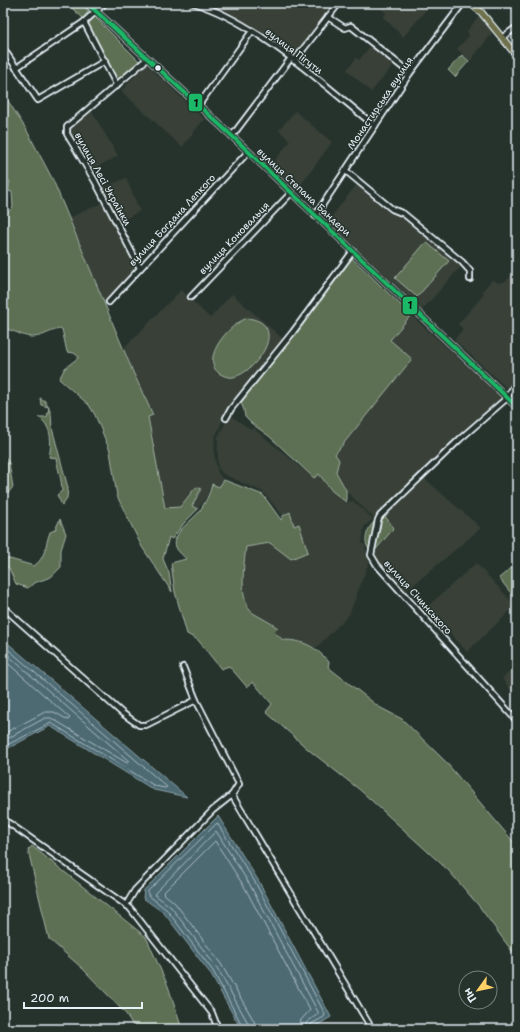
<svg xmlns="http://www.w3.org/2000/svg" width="520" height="1032" viewBox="0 0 520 1032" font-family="'Shantell Sans',sans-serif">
	<rect width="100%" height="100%" fill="#26332d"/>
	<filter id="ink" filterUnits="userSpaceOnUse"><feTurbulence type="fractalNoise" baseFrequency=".025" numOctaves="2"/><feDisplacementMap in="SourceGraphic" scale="8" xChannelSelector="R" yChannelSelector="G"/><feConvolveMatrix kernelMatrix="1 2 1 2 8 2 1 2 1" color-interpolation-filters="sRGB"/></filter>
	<g filter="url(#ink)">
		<g fill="#384137">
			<path d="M199,3H337L294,58L238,18Z"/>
			<path d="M375,3H421L427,9L403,37L383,17L386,13Z"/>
			<path d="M480,15L494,31L470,61L457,49L469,36L467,31Z"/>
			<path d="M372,44L395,63L371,92L347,70L356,58L359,60Z"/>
			<path d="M146,64L204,119L182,147L121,91Z"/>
			<path d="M91,110L118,156L91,170L68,133L69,130Z"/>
			<path d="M295,111L332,142L295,193L269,168L290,141L279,130Z"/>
			<path d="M126,178L140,211L119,222L101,188Z"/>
			<path d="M358,183L404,216L462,265L422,310L328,221Z"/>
			<path d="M104,202L138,268L104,304L69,218Z"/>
			<path d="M517,269V378L509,390L454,340L463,329L458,324L480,299L484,294L482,291L492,280L499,283L506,281Z"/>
			<path d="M181,290L210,318L232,294L283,339L267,363L225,415L215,437L214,454L218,473L224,480L219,487L211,484L207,496L198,509L192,506L195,488L180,507L165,509L148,417L153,415L123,349Z"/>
			<path d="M411,315L502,398L374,518L323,469L412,359L390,340Z"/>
			<path d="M231,412L233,417L251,430L253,428L314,478L319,473L332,491L346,502L353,501L373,519L364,527L362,543L365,545L369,562L349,615L316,648L289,640H283L274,632L277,627L253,613L245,601L243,579L245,547L270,543L291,559L308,552L299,525L294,526L291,521L292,514L290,512L283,516L263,492L223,474L218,468V437Z"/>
			<path d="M424,478L481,528L405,592L373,554L394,528L384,515Z"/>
			<path d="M476,563L512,602L513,608L467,652L427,607Z"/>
			<path d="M517,666V699L502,678Z"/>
		</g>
		<g fill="#5d7052" stroke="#a2b0a5">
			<path d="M66,3H80L89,11L83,18Z"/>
			<path d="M95,17L141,63L119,81H117L86,26Z"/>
			<path d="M462,55L469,61L455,77L448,70Z"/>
			<path d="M3,93L26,129L53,180L133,372L153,415L148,417L165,508L180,507L195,488L198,487L201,489L192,506L198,509L184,523L172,539L169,537L163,559L169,573L172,592L142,547L117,496L110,451L95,415L89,405L59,379L65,368L79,357L74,353L67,352L62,329C52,329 45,336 34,337C24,338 14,329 3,329V217L13,207L12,192L8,191L10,181L3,182Z"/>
			<path d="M426,242L449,261L417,297L395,278Z"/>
			<path d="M351,257L411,315L390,340L412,359L335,454L339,460L336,472L346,490V502L332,491L319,474L314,478L269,436L251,423L245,417L244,410L241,403Z"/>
			<path d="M248,318C295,325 248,382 228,377C192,368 228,323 248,318Z"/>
			<path d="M40,398L45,401L51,413L52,428L68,488L67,498L62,505L57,495L62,491C62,480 58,470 56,458L49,457C52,443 52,425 38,417H47L49,407L41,405Z"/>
			<path d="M3,447L5,457L9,463L13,487L8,493L3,485Z"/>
			<path d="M224,480L263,495L281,520L283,516L290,512L294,526L299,524L308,552L291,559L270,543L246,547C244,563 238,603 253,613C261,618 270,622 278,628L274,632L283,640C304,640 316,647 329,662L328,667L379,707L402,719L445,761L517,846V958L479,906L449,871L360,790L310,751L266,712L272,704L253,682L247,687L229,666L221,669L198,640L187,634L175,592L171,563L186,559C183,555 177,551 176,547C171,533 192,521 199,512C205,503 210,494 212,484L219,487Z"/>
			<path d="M384,515L394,528L373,553L377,527Z"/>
			<path d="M60,519L66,534L61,550V567L51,577L34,583L28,588L16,584L9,568L3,565V557L34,566C46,558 45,545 50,532L55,530Z"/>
			<path d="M374,522H376L370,550C362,543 367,528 374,522Z"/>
			<path d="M515,565L517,567V594L514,597L499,578Z"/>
			<path d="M32,846L146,937L168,986L182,1029H135L126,1014L83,969L49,939L28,850Z"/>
		</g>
		<g fill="#4d6a73" stroke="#8ba0a8">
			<path d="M3,639L187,797L154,790L50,726L3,751Z"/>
			<path d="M218,816L258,880L331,1017L311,1029H241L210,973L164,913L143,898L144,890Z"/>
		</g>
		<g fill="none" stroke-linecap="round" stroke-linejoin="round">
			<g stroke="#aabbc3" stroke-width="1">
				<path d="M3,645L167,787L165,788L155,786L51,723L3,747"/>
				<path d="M3,651L130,762L127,763L51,718H45L3,741"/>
				<path d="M3,659L70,718L68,720L54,712H45L3,734"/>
				<path d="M244,1029L213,971L167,910L148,895V891L217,823L255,882L325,1014L324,1017L311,1024L310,1029"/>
				<path d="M250,1029L248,1023L217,968L171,907L154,894L216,831L250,885L318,1012V1014L307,1022L305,1029"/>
				<path d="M256,1029L254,1021L221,964L175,903L163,893L215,841L245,888L310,1010L301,1020L299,1029"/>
			</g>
			<g stroke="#e8f1f8" stroke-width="8">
				<g id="minor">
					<path d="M87,3L232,136L517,407"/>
					<path d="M194,3C257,22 323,84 375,126"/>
					<path d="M328,17L345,28L351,26L410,73"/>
					<path d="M84,22L117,86"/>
					<path d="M503,37L517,27"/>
					<path d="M3,48L38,100L105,61"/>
					<path d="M294,61L339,3"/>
					<path d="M16,68L84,22L105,3"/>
					<path d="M198,106L252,31"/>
					<path d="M232,136L291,58"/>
					<path d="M346,171L392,209L404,214L462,262L470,271V279"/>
					<path d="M315,216L410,73L463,3"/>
					<path d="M140,268L95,181L67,134V127L147,59"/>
					<path d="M191,297L291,193"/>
					<path d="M109,302L248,152"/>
					<path d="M517,381L507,398L460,439L380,516L378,520L371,555L377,565L517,721"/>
					<path d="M226,418L231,409L293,332L353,251"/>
					<path d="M3,607L122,713L139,725H146L196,700L183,667"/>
					<path d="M232,795L372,1029"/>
					<path d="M3,819L130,908L212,1013L218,1029"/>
					<path d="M126,905L135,890L213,810L232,795L239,784L196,700"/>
				</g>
			</g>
			<g stroke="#e8f1f8" stroke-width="8">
				<path id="major" d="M470,3L481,12L517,56"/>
			</g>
			<use href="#minor" stroke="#26332d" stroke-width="4.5"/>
			<use href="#major" stroke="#6e714b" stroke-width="5.5"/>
			<g stroke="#26332d" stroke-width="7">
				<path id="bus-1" d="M87,3L232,136L517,407"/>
			</g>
			<use href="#bus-1" stroke="#1ab867" stroke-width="4"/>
		</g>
	</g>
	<circle fill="#e8f1f8" stroke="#26332d" stroke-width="1.5" cx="158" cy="68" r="3.5"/>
	<g text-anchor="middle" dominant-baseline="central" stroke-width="3" stroke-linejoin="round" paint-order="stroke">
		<g font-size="10" fill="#e8f1f8" stroke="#26332d">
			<text transform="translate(294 51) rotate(37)">вулиця Пігути</text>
			<text transform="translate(380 103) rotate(-56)">Монастирська вулиця</text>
			<text transform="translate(103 179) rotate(61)">вулиця Лесі Українки</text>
			<text transform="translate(304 192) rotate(43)">вулиця Степана Бандери</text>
			<text transform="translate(172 220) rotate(-47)">вулиця Богдана Лепкого</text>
			<text transform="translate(234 238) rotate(-46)">вулиця Коновальця</text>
			<text transform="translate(418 597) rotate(48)">вулиця Січинського</text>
		</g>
	</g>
	<g stroke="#26332d" stroke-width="1.5">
		<rect x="188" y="93" width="15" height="19" rx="4" fill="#1ab867"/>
		<rect x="402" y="296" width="16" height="19" rx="4" fill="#1ab867"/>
	</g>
	<g font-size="11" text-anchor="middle" font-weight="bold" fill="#111">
		<text x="196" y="107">1</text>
		<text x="410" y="309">1</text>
	</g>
	<rect width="520" height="1032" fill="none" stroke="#26332d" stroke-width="16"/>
	<rect x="8" y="8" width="504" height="1016" fill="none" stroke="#e8f1f8" stroke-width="1.5" filter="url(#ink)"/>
	<g transform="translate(478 990) rotate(237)"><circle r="19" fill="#26332d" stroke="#747f7e"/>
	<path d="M0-3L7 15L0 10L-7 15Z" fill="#ffd166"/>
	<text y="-6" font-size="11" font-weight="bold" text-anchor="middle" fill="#e8f1f8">Пн</text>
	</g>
	<path d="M24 1002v6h118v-6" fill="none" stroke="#e8f1f8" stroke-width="2"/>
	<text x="30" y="1002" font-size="12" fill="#e8f1f8" stroke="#26332d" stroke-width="3" paint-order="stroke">200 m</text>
</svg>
